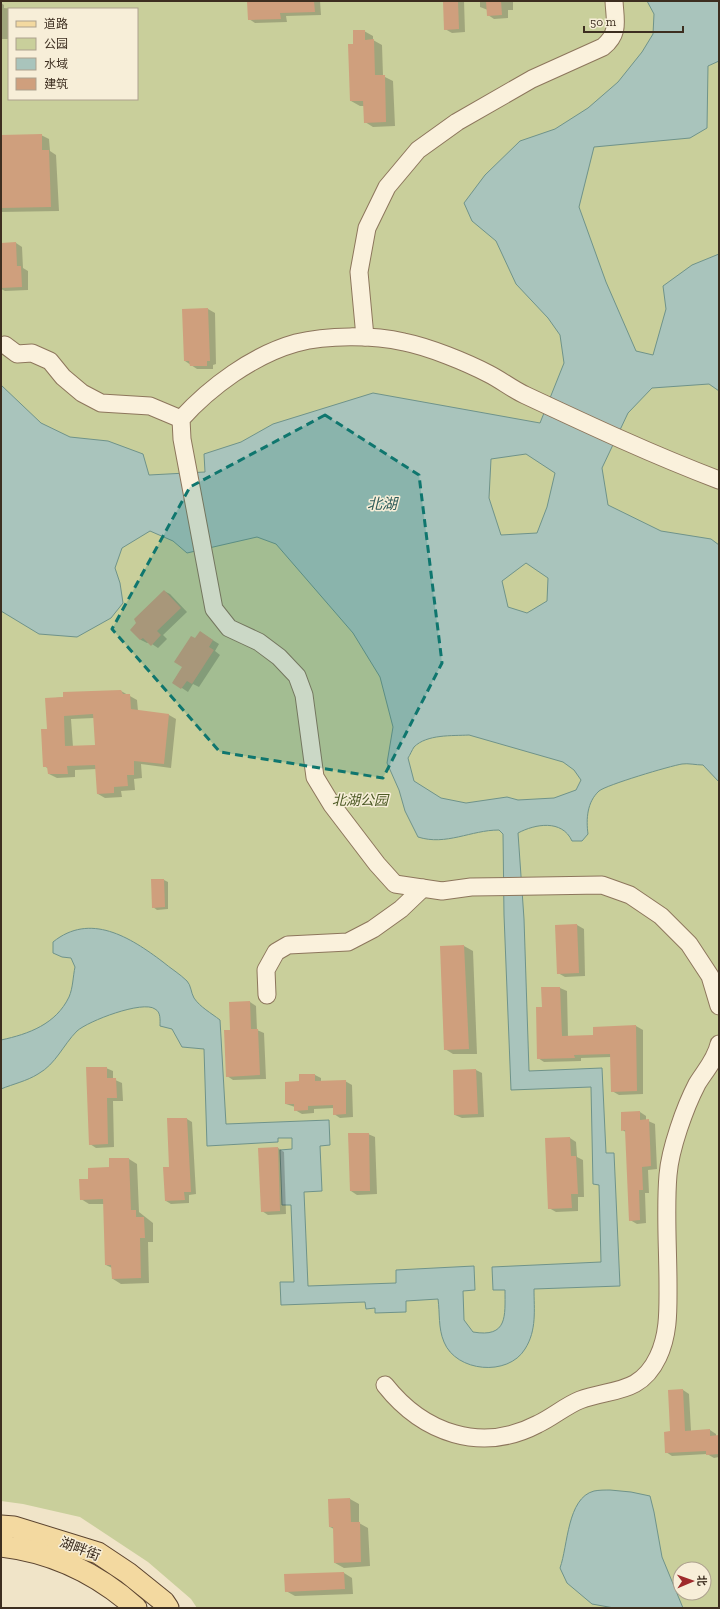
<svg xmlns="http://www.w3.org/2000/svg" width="720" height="1609" viewBox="0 0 720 1609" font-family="'Zilla Slab','Noto Sans SC',serif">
	<rect width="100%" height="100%" fill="#f0e4c8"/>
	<path fill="#c9cf9b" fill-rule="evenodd" d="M1,1H719V1608H197L191,1599L148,1562L80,1517L23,1504L1,1501ZM9,9H137V99H9ZM680,1569H704V1593H680Z"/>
	<g fill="#a9c4bc" stroke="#6f938a" fill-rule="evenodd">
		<path d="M647,1H719V61L708,66L707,128L690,138L594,147L579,207L606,282L636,351L653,355L666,309L663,286L692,265L719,254V391L709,384L652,388L628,413L602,468L608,505L661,531L711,539L719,545V782L703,765C696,765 688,763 682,764C670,766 606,785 599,791C587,802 586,819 588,834L582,841H572C562,819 535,824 518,833L524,919L529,1071L602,1068L606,1153H614L620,1286L534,1289C534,1310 537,1330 525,1349C508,1377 456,1372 444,1342C438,1328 440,1313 438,1299L406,1301V1312L375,1313V1308L366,1309L365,1302L281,1305L280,1282H294L291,1205H282L280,1150L292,1149V1138H278V1142L207,1146L204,1049L182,1047L172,1029L160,1026C160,1020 161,1012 155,1009C143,1000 88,1021 77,1031C63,1045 56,1064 38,1074C27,1081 13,1084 1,1089V1040C29,1034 56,1024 69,997C73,988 73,976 75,967L71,958L62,957L53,953V942C90,912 130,937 163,962C170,968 180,974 187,981C191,985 191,993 194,998C200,1007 211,1013 220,1020L226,1124L329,1120L330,1145L320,1146L322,1191L304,1192L308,1286L396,1283V1270L474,1266L475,1290L463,1291L464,1320L473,1332C508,1338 505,1316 505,1290H493L492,1267L601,1262L599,1185L593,1184L591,1087L511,1090L504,915L503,834L499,830C471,830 446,846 418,837L405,811L399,790L387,763L393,727L380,677L353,633L276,544L257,537L187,553L173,541L150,531L122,548L115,568L120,583L123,603L111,618L77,637L39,634L1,611V385L41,423L70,437L108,441L143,454L149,475L205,472L204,454L241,442L273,424L373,393L540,423L564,363L560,335L548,318L516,284L496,241L472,221L464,203L485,175L520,141L555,129L588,108L618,82L642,52L653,34L654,14ZM526,454L555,473L547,507L537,533L501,535L489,498L491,459ZM526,563L548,578L547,601L527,613L508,607L502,581ZM469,735L563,762L574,770L581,780L576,790L554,798L518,800L507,797L466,803L441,798L414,781L408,758C410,755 412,750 414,747C427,734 452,736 469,735Z"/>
		<path d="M610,1490L631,1492L650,1496L654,1512L662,1557L683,1608H614L592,1604L567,1583L560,1568C568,1546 567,1498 594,1491C599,1490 605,1490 610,1490Z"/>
	</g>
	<g fill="#0003" fill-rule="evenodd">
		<path d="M248,1H320L321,15L286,16L287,22L255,23L249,19Z"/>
		<path d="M444,1H464L465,32L452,33L445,29Z"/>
		<path d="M480,1H513V10H508V18L494,19L488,15V10L480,7Z"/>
		<path d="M1,3L4,5V8L14,9H9V39H1Z"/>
		<path d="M364,31L373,36V40L382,45L383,76L393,81L395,126L373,127L365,122L364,106H360L351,101L354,45Z"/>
		<path d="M41,135L49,139L50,151L56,155L59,211L1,212V136Z"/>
		<path d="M16,243L22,247L23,268L28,271V290L5,291L1,289V244Z"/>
		<path d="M208,309L215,313L216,364L213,365V369H197L185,361L183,310Z"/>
		<path d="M164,591L170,594L187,612L163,635L167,639L158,648L149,642L147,643L141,640L131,630Z"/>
		<path d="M200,632L219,644L215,651L220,655L199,687L193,684L188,692L173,682L183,667Z"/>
		<path d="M121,691L137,700L138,711L169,715L176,719L171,768L141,764L142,778L134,779L135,790L121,791L122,797L105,798L98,794L97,769L75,770V777L57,778L49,774V769L44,766L48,730L46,699ZM94,718L96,746L73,747L71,719Z"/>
		<path d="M164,880L168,882V909L157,910L153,907Z"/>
		<path d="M577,925L584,929L585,976L565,977L558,973L556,926Z"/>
		<path d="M464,946L473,951L477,1054H453L445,1049L441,947Z"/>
		<path d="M542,988H560L567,991L568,1037L594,1036V1028L636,1026L643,1030V1094L619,1095L612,1091L611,1057L581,1058V1061L544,1062L538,1058L543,1008Z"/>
		<path d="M250,1002L256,1006L257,1030L264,1033L266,1079L233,1080L227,1076L231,1031Z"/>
		<path d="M106,1068L113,1071V1079L122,1083L123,1101H113L114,1147L96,1148L90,1144Z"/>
		<path d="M476,1070L482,1073L484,1117L462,1118L455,1115Z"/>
		<path d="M315,1075L321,1078V1082L345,1081L352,1085L353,1117L340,1118L334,1114V1108L314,1109V1113L302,1114L295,1110V1107L286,1104L300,1082Z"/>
		<path d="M640,1112L646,1116V1120L655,1124L657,1169L648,1170L649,1193H645L646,1223L637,1224L630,1220L626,1132L622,1130Z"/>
		<path d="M187,1119L192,1122L196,1194L189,1195V1203L171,1204L166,1201L170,1168Z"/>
		<path d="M368,1134L375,1137L377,1194L357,1195L351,1191Z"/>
		<path d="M570,1138L576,1142L577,1157L583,1160L584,1197H578V1211L556,1212L549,1208L546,1139Z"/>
		<path d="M278,1148L284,1152L286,1214L268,1215L262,1211Z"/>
		<path d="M129,1159L137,1164L139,1212L153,1223V1242H148L149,1283L121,1284L113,1279L112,1268L106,1265L104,1204H89L81,1199L89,1180Z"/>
		<path d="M683,1390L689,1394L691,1431L710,1430L716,1434V1436H719V1457L714,1458L707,1454L672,1456L666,1452Z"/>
		<path d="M350,1499L359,1504V1523L368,1528L370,1566L344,1568L335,1563L334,1529L330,1527L329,1500Z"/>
		<path d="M344,1573L352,1578L353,1594L295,1596L286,1591Z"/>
	</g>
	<g fill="#cf9f7d" fill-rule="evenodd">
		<path d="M247,1H314L315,12L280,13L281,19L248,20Z"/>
		<path d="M443,1H458L459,29L444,30Z"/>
		<path d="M486,1H501L502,15L487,16Z"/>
		<path d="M353,30H365V40L374,39L375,75H385L386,122L364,123L363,101H350L348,44H353Z"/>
		<path d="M42,134V150H49L51,207L1,208V135Z"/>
		<path d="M16,242L17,266H21L22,287L1,288V243Z"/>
		<path d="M208,308L210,361H207V366H190L189,361H184L182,309Z"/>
		<path d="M164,590L181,608L157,631L161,635L151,646L143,638L140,640L130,630L136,623L134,619Z"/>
		<path d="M200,631L213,640L209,647L214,650L192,684L187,681L181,689L172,683L182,667L174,662L191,636L195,638Z"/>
		<path d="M121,690L123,694H130L131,709L169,714L164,764L134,761V775H127L128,786L114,787V793L97,794L95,765L67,766L68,774H48L47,767H43L41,729H47L45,698L63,697V692ZM93,714L95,745L65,746L64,716Z"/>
		<path d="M151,879H164L165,907L152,908Z"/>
		<path d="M577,924L579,973L557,974L555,925Z"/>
		<path d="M464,945L469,1049L444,1050L440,946Z"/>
		<path d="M541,987H560L562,1036L593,1035V1027L636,1025L637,1091L611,1092L610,1054L574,1055L575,1058L537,1059L536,1007H542Z"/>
		<path d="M250,1001L251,1029H258L260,1075L226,1077L224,1030H230L229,1002Z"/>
		<path d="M86,1067H107V1078H116L117,1098H107L108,1144L89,1145Z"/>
		<path d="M476,1069L478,1114L454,1115L453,1070Z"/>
		<path d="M299,1074H315V1081L346,1080V1114L333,1115V1105L308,1106V1110L294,1111V1104H285V1082L299,1081Z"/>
		<path d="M640,1111V1120L649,1119L651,1166L642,1167L643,1190H639L640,1220L629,1221L625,1130L621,1131V1112Z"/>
		<path d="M167,1118H187L191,1192H184L185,1200L165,1201L163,1167H169Z"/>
		<path d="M348,1133H369L370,1191H350Z"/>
		<path d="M570,1137L571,1156H576L578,1194H571L572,1208L548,1209L545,1138Z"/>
		<path d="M278,1147L280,1211L261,1212L258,1148Z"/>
		<path d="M109,1158H129L131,1210H136V1217H144L145,1238H140L141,1278L112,1279L111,1265H105L103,1199L80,1200L79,1179H88V1168L109,1167Z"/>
		<path d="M683,1389L685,1431L710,1429V1436L719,1435V1454L706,1455V1451L665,1453L664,1432L670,1431L668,1390Z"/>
		<path d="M350,1498L351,1522H360L361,1562L334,1563L333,1527H329L328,1499Z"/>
		<path d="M344,1572L345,1589L285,1592L284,1574Z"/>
	</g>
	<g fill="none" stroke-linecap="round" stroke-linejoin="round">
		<g stroke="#8d765c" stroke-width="19">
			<g id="minor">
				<path d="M365,337L359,272L367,228L387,187L418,150L457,122L532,79L603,47C620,33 615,21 614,1"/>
				<path d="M5,345L17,354L32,353L50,361L63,377L82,393L101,403L150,406L181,419"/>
				<path d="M719,480C653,455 589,425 525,395C512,389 501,380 489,374C466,362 429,347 404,342C373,335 327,335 296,343C253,355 210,387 181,419L182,439L214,609L229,628L259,642L279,657L297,676L304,695L315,777L332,805L377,864L395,884L442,891L471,887L602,885L630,895L661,916L689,944L710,976L719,1006"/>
				<path d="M267,995L266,970L276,952L288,945L348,942L373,929L401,909L423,888"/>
				<path d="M385,1385C423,1433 481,1454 538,1424C553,1417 565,1406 580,1400C612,1388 640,1395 658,1357C669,1334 668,1310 668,1285C668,1250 665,1209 668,1175C670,1149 685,1107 697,1084C705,1071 716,1059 719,1044"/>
			</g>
		</g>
		<g stroke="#5b4430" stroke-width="23">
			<g id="major">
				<path d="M1,1526L14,1527L98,1553L128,1573L164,1602L168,1608"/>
				<path d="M1,1546C52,1552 98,1574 136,1608"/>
			</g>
		</g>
		<use href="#minor" stroke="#faf1dc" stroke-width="17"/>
		<use href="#major" stroke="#f3d9a0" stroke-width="21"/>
	</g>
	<path fill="#0f766e" fill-opacity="0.2" stroke="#0f766e" stroke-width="3" stroke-dasharray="8 5" stroke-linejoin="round" d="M325,415L419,475L442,663L383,778L220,752L112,629L190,487Z"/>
	<g text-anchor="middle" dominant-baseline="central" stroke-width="3" stroke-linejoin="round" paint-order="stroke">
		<g font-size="14" font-style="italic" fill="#4d5a26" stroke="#f7eed8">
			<text x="360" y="800">北湖公园</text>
		</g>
		<g font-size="14" fill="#3d2e20" stroke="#f7eed8">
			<text transform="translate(80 1549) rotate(21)">湖畔街</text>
		</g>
		<g font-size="15" font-style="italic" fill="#2f5d5a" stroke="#f7eed8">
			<text x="382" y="504">北湖</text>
		</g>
	</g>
	<rect width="720" height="1609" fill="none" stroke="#3d2e20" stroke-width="4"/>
	<rect x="8" y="8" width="130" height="92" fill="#f7eed8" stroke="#ada18e"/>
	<rect x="16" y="21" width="20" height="6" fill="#f3d9a0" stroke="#ada18e"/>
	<text x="44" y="28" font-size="12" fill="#3d2e20">道路</text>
	<rect x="16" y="38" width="20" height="12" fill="#c9cf9b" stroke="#ada18e"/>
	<text x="44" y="48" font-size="12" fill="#3d2e20">公园</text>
	<rect x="16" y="58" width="20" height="12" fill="#a9c4bc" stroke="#ada18e"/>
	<text x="44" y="68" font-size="12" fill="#3d2e20">水域</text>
	<rect x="16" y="78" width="20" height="12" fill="#cf9f7d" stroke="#ada18e"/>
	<text x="44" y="88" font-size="12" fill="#3d2e20">建筑</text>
	<g transform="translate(692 1581) rotate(88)"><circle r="19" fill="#f7eed8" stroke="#ada18e"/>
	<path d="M0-3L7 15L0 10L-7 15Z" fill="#9e2a2b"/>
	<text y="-6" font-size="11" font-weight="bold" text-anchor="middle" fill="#3d2e20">北</text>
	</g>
	<path d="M584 26v6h99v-6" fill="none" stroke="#3d2e20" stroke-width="2"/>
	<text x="590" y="26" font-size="12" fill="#3d2e20" stroke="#f7eed8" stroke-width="3" paint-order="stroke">50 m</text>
</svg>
